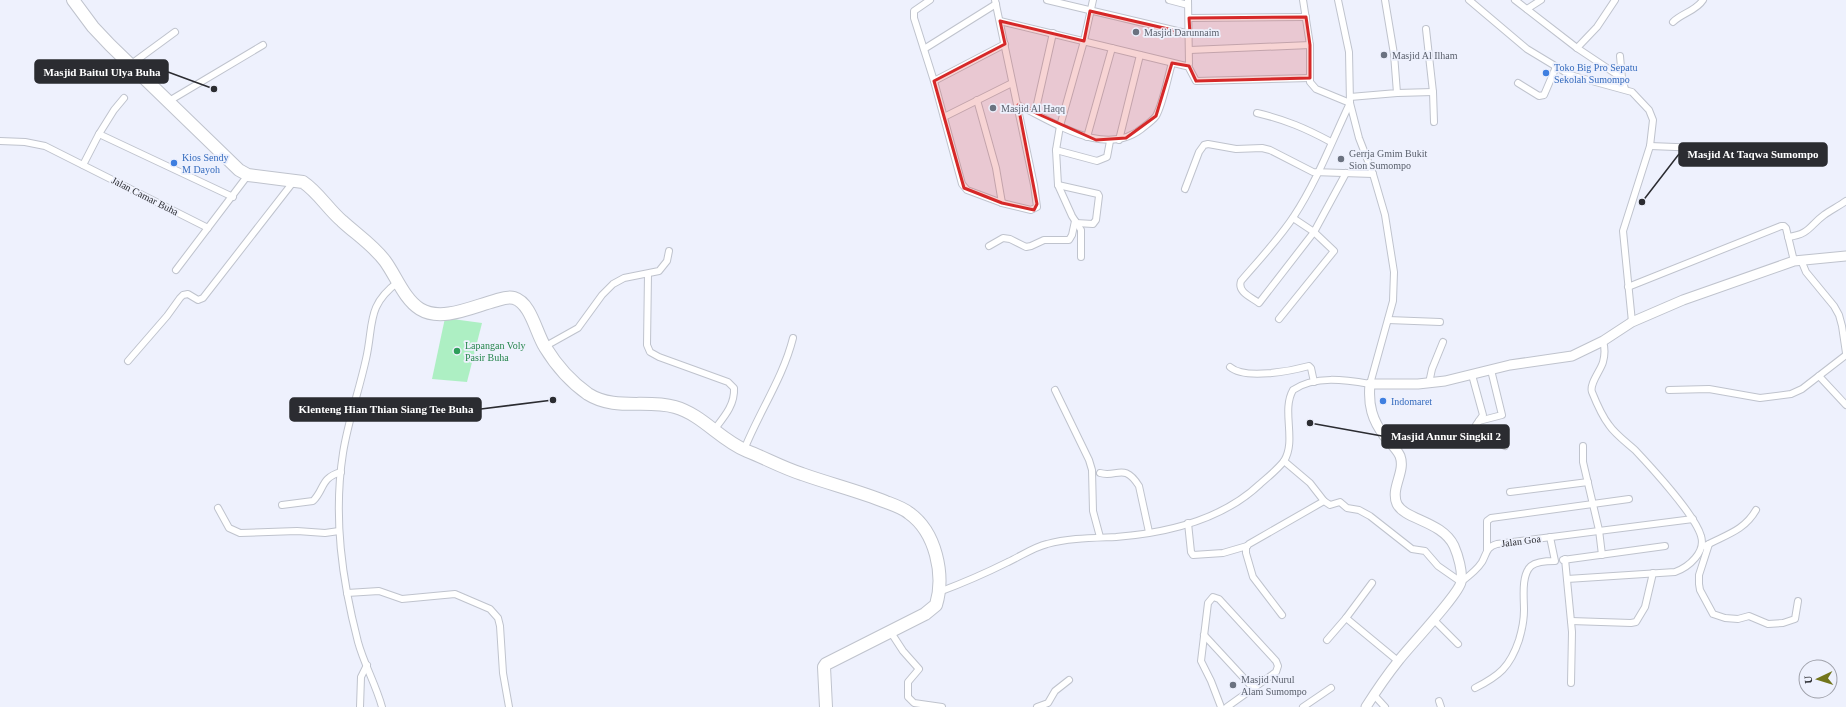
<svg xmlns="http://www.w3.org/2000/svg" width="1846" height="707" viewBox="0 0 1846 707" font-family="'Times New Roman',serif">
	<rect width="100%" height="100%" fill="#eef1fd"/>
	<path fill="#adefc3" d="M445,318L482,323L467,382L432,379Z"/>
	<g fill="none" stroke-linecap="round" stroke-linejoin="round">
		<g stroke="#bfc3cd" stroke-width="8">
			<g id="street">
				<path d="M930,0L914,11V18L934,81L962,184L967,190L1002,203L1031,210L1037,207L1034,185L995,0"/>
				<path d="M1047,0L1190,34"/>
				<path d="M1169,0L1188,5"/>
				<path d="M1303,0L1310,45V82L1316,89L1350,103C1332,141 1317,181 1294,216C1279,239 1259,260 1241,281C1237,292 1251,297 1259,303L1314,232L1346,173"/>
				<path d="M1469,0L1527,49L1570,75L1632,92L1649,110L1653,120L1650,146L1623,231L1632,322"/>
				<path d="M1515,0L1577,48L1622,78"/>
				<path d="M1527,9L1541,0"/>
				<path d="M1189,18L1306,17"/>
				<path d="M1000,21L1186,66L1189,64L1188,0"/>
				<path d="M1673,22C1682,13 1696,11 1703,0"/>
				<path d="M1426,29L1433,92L1434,122"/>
				<path d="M1577,48L1597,27L1615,0"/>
				<path d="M924,49L996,4"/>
				<path d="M1190,50L1310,45"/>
				<path d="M1620,56L1622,78L1625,89"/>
				<path d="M130,65L175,32"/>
				<path d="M1188,66L1196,81L1310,78"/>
				<path d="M934,81L1005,44"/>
				<path d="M1518,83L1539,96L1544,95L1556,67"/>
				<path d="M1397,93L1433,92"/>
				<path d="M1350,97L1397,93L1394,54L1385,0"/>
				<path d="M977,100L996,168L1002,203"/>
				<path d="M169,101L263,45"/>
				<path d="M1018,105C1056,123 1107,160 1145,126C1149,123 1153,120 1156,116C1163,104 1168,76 1172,63"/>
				<path d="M1035,113L1053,33"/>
				<path d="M1257,113C1286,120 1305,128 1331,142"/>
				<path d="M944,117L1012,83"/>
				<path d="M99,134L114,110L124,98"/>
				<path d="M1087,137L1112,48"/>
				<path d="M1119,140L1140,55"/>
				<path d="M0,141L25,142L45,146L208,228"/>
				<path d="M1650,146L1701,148"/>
				<path d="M1056,150L1097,161L1107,157L1110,141"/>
				<path d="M83,165L99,134L233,197"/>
				<path d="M1058,185L1098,194L1099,196L1096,220L1093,224L1076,223"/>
				<path d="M1185,189L1199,152L1204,145L1208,144L1236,149L1262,148L1270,150L1313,172L1373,174"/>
				<path d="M1788,237C1810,234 1809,226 1824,215C1831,210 1839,206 1846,201"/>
				<path d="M989,246L1003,238L1010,239L1026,247L1031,246L1044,240H1069L1072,235L1075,221"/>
				<path d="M1081,257V230L1072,216L1058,185L1056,150L1060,126L1084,41L1093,0"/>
				<path d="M1801,260L1806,272L1834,306L1839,315L1842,326L1846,353"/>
				<path d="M176,270L248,175"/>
				<path d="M648,274L647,345L650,352L659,357L728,382L734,388C735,405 724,417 714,430"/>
				<path d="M1628,287L1781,226H1784L1786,228L1794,261"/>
				<path d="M1279,319L1334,251L1314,232L1293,218"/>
				<path d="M1388,320L1440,322"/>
				<path d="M544,347L578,328L602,295L613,284L624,278L659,271L667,261L669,251"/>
				<path d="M128,361L167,316L180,298L183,295L188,294L198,300L203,298L294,181"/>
				<path d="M1230,367C1245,380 1291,371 1309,366L1311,368L1314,382"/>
				<path d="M1472,375L1483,415L1476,425V429L1505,446"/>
				<path d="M1819,376L1846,405"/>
				<path d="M1429,383L1432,369L1443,342"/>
				<path d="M1055,390L1089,460L1092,470L1093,511L1100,537"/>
				<path d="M1669,390L1709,389L1760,398L1791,394L1802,389L1846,355"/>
				<path d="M1479,421L1502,415L1491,370"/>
				<path d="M1583,446V462L1599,530L1602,555"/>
				<path d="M744,450C759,412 783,378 793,338"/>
				<path d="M1100,473C1117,478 1124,462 1139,486L1149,532"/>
				<path d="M1510,492L1588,482"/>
				<path d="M1324,501L1330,505L1340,502L1347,508L1359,510L1370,516L1412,549L1425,551L1438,566L1461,582C1469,576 1477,570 1482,562C1487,553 1486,547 1497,544L1693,519"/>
				<path d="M282,505L313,501C325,489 320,478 341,472"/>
				<path d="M218,508L229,528L240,533L297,531L325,533L339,531"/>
				<path d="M1188,523L1191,552L1193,555L1223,553L1247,546"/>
				<path d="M1709,544L1699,575V584L1700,590L1713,614L1725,618L1738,619L1749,616L1768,624L1783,623L1795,619L1798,601"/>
				<path d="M1705,546C1725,535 1744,531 1756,510"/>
				<path d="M1487,550V521L1491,518L1629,499"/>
				<path d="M1565,559L1572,632L1571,683"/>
				<path d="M1563,560L1665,546"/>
				<path d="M1567,579L1675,572C1689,567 1706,552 1701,536C1695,515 1651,467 1635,450C1626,442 1615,434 1609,425C1602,416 1596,402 1592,392C1589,384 1601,370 1603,362C1605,355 1605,348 1603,341"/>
				<path d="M1372,583L1346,618L1398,661"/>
				<path d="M939,592C963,583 986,573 1008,562C1021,556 1034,547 1047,544C1069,538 1092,538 1116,537C1167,533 1222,520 1260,484C1268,477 1278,469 1284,461C1297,440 1281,411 1293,390C1315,375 1346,380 1370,384L1393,301L1394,272L1385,215L1373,174L1359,138L1350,103L1349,52L1338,0"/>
				<path d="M347,593L379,591L402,599L455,594L490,609L498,618L500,626L503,673L509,707"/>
				<path d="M1282,615L1253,577L1246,553V547L1249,544L1324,501L1310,483L1284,461"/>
				<path d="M1433,619L1458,644"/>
				<path d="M1571,621L1631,623L1636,622L1645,607L1653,573"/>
				<path d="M890,631L903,651L919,669L908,682V697L914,703L942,707"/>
				<path d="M1204,635L1253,688"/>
				<path d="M1327,640L1346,618"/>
				<path d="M1475,688C1499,676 1510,667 1519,640C1522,630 1524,621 1524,610C1524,598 1521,575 1531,566C1537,561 1548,561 1555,561L1550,537"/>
				<path d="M1374,695L1385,707"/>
				<path d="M1439,701L1441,707"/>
				<path d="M360,707L361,677L367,665"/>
				<path d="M382,707C376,685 364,664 358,642C342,580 333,517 343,453C348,421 359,391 366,359C374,324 366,306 398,282"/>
				<path d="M1037,707L1048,703L1055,691L1069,680"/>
				<path d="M1221,707L1211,681L1201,661L1208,603L1213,597L1219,599L1276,661L1278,666L1276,672L1227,707"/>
				<path d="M1303,707L1331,688"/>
			</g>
		</g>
		<g stroke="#bfc3cd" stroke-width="11">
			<path id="secondary" d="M1366,707C1376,691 1387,675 1399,660C1410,646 1459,594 1461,582C1463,572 1458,555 1454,546C1442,521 1405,520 1397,504C1390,488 1406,472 1400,456C1397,449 1390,443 1385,437C1372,420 1368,405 1370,384H1418L1445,381L1510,365L1572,356L1603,341L1632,322L1683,300L1794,261L1846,256"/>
		</g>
		<g stroke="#bfc3cd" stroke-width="14">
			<path id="highway" d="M73,0L93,27L110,45L239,170L248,175L303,182C318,192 328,209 342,221C356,234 373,245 385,261C396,276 404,299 420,309C441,322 472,307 494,301C501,299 507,296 514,298C531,303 536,333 545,347C556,365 571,382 588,394C615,411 646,399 675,407C703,415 720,440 747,451C765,458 783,468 802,474C830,484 859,491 886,502C894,505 903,508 909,513C936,532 945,575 936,605L925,614L826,664L824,667L826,707"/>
		</g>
		<use href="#street" stroke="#fff" stroke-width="6"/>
		<use href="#secondary" stroke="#fff" stroke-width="9"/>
		<use href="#highway" stroke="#fff" stroke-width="12"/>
	</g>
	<path fill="#d62828" fill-opacity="0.2" stroke="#d62828" stroke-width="3" stroke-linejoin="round" d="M1090,11L1190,34L1189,18L1306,17L1310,45V78L1196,81L1189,66L1172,63L1156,116L1126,138L1096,140L1018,105L1037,204L1034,210L1002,203L964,188L934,81L1005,44L1000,21L1084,41Z"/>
	<g fill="#6b7280" stroke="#eef1fd" stroke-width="1.5">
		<circle cx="1136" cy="32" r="4"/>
		<circle cx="1384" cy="55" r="4"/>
		<circle cx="993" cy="108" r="4"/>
		<circle cx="1341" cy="159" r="4"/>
		<circle cx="1233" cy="685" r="4"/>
	</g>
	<g fill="#3f7fe0" stroke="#eef1fd" stroke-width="1.5">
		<circle cx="1546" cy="73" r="4"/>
		<circle cx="174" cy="163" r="4"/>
		<circle cx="1383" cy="401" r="4"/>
	</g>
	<circle fill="#2e9e5b" stroke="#eef1fd" stroke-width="1.5" cx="457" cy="351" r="4"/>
	<g text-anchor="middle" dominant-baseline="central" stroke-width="3.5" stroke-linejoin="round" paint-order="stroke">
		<g font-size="10" fill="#5b616d" stroke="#eef1fd" text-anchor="start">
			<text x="1144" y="32">Masjid Darunnaim</text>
			<text x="1392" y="55">Masjid Al Ilham</text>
			<text x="1001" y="108">Masjid Al Haqq</text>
			<text x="1349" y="153">Gerrja Gmim Bukit<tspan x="1349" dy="12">Sion Sumompo</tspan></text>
			<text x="1241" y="679">Masjid Nurul<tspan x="1241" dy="12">Alam Sumompo</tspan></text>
		</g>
		<g font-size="10" fill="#366cbe" stroke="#eef1fd" text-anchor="start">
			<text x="1554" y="67">Toko Big Pro Sepatu<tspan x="1554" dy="12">Sekolah Sumompo</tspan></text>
			<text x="182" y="157">Kios Sendy<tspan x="182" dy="12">M Dayoh</tspan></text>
			<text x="1391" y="401">Indomaret</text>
		</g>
		<g font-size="10" fill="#2b2c31" stroke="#eef1fd">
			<text transform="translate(145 196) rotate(27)">Jalan Camar Buha</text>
			<text transform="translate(1521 541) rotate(-7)">Jalan Goa</text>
		</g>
		<g font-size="10" fill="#27864d" stroke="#eef1fd" text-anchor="start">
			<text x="465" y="345">Lapangan Voly<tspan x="465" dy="12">Pasir Buha</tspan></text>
		</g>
	</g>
	<path fill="none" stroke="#2b2c31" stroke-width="1.5" d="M214 89L168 72M1642 202L1679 154M553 400L481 409M1310 423L1382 436"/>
	<g fill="#2b2c31" stroke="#eef1fd" stroke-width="1.5">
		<circle cx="214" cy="89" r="4"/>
		<circle cx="1642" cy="202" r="4"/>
		<circle cx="553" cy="400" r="4"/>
		<circle cx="1310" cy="423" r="4"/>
	</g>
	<g fill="#2b2c31" stroke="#2b2c31" stroke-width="1.5">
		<rect x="35" y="60" width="133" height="23" rx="4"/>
		<rect x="1679" y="143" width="148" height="23" rx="4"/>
		<rect x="290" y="398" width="191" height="23" rx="4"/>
		<rect x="1382" y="425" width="127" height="23" rx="4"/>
	</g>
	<g font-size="11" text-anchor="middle" font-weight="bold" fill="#fff">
		<text x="102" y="76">Masjid Baitul Ulya Buha</text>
		<text x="1753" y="158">Masjid At Taqwa Sumompo</text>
		<text x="386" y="413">Klenteng Hian Thian Siang Tee Buha</text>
		<text x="1446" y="440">Masjid Annur Singkil 2</text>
	</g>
	<g transform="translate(1818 679) rotate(266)"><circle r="19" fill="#eef1fd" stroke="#a0a2ab"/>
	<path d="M0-3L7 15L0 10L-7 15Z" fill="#72751b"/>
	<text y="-6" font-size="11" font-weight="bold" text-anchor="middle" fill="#2b2c31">U</text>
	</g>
</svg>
